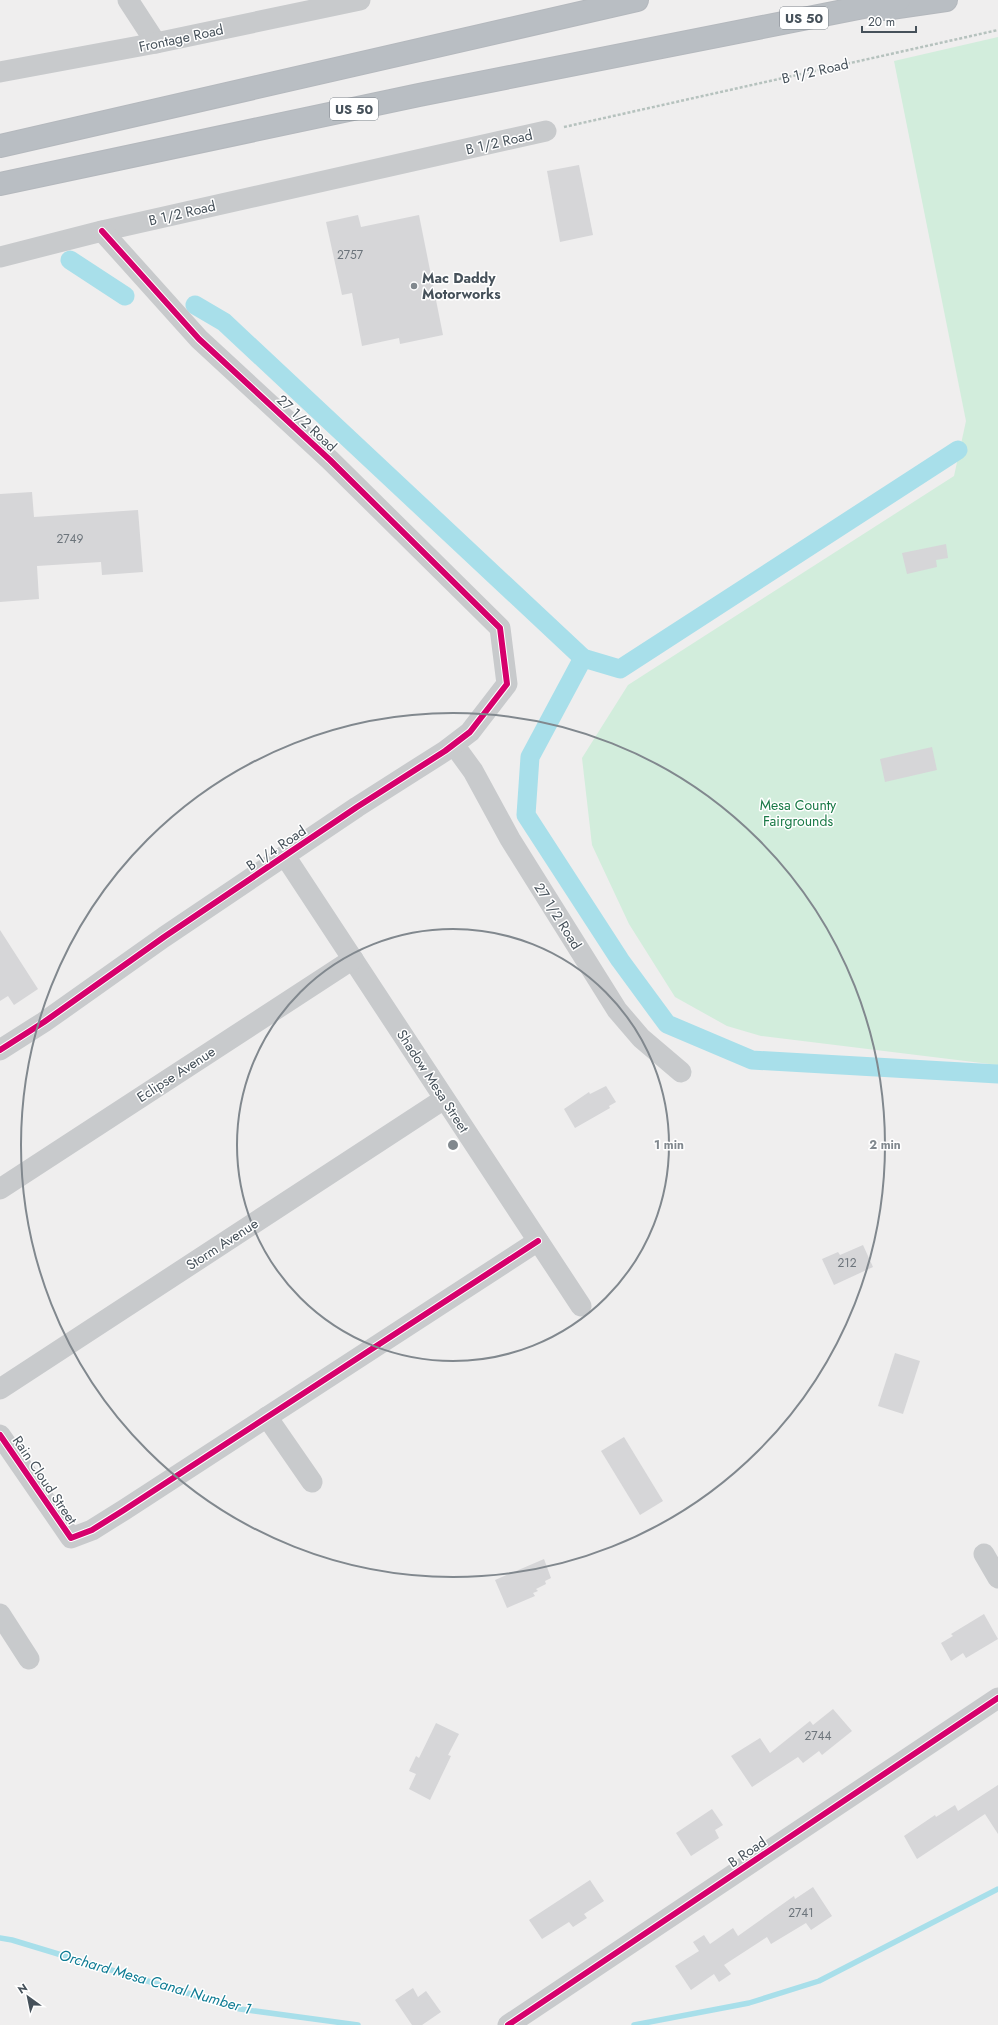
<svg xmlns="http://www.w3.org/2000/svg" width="998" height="2025" viewBox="0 0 998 2025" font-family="Jost,sans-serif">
	<rect width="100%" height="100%" fill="#efeeee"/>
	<path fill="#d2eddc" d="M998,37V1065L761,1036L727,1026L675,997L629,924L592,845L582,758L628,685L954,476L966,421L894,61Z"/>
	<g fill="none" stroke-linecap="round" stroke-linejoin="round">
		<g stroke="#a8dfea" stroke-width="5.5">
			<path d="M0,1938L12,1940L240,2009L358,2025"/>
			<path d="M634,2025L749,2003L819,1981L998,1889"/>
		</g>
		<g stroke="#a8dfea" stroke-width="19">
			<path d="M70,260L125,296"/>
			<path d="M195,305L224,322L583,658L620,669L958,450"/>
			<path d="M583,658L530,757L526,815L620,960L667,1024L752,1060L998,1074"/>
		</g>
	</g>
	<g fill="#d6d6d8">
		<path d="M579,165L593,235L560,242L547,171Z"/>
		<path d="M358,215L361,227L419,215L443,335L400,344L399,338L362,346L352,293L342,295L326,222Z"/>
		<path d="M32,492L34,517L138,510L143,572L102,575L101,562L37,566L39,599L0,602V494Z"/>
		<path d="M946,544L948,558L936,560L937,567L907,574L902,553Z"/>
		<path d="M932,747L937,770L885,782L880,759Z"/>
		<path d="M0,930L38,989L14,1005L8,996L0,1001Z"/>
		<path d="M606,1086L616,1102L609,1106L610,1108L575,1128L564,1109L589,1092L590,1094Z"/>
		<path d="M863,1245L873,1267L834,1285L822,1259L838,1252L840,1255Z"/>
		<path d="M895,1353L920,1361L903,1414L878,1406Z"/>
		<path d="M624,1437L663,1501L640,1515L601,1451Z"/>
		<path d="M544,1559L551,1578L545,1581L546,1584L536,1589L538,1591L533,1593L535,1596L507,1608L495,1580Z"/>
		<path d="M984,1614L998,1639L966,1658L963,1653L951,1661L941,1643L953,1636L951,1634Z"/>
		<path d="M833,1709L852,1731L822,1755L819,1751L803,1763L798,1757L752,1787L731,1756L760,1738L770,1753L810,1721L813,1725Z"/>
		<path d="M436,1723L459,1734L448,1755L451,1756L430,1800L409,1789L416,1774L409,1771L416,1756L419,1758Z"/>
		<path d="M998,1785V1834L985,1814L917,1859L904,1836L935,1815L936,1817L955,1805L958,1811Z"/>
		<path d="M712,1809L723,1825L715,1830L719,1838L691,1856L676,1833Z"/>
		<path d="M590,1880L604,1901L584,1914L587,1918L573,1927L569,1922L542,1939L529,1920Z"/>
		<path d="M813,1887L832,1916L811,1930L806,1923L771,1944L767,1937L724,1965L731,1974L719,1982L714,1974L691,1990L675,1966L699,1951L693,1942L704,1935L710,1944L733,1928L738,1936L794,1896L795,1899Z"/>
		<path d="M413,1988L418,1997L426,1991L441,2012L422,2025H412L395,2000Z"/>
	</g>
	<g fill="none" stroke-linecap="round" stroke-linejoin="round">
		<g stroke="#b4b8bd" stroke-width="24">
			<g id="highway">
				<path d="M884,9L946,0"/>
				<path d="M0,146L637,0"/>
				<path d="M0,184L419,95L899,0"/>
			</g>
		</g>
		<path stroke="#b6c2be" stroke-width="2.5" stroke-dasharray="3 2" stroke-linecap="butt" d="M564,127L998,30"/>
		<g stroke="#c8cacc" stroke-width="21">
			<path d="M128,0L156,43"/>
			<path d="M0,72L156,43L360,0"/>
			<path d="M0,257L102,231L546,131"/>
			<path d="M454,745L473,771L510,839L617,1010L641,1038L681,1072"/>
			<path d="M285,856L581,1306"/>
			<path d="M0,1050L44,1022L164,937L357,807L445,751L470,732L507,684L500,628L330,460L199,339L102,231"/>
			<path d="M0,1189L353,959"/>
			<path d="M0,1389L444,1099"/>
			<path d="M267,1417L312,1482"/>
			<path d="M0,1435L71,1538L92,1530L124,1510L538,1241"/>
			<path d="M984,1554L998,1578"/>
			<path d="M0,1614L29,1659"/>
			<path d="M508,2025L998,1698"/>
		</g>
		<use href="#highway" stroke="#b9bec3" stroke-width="22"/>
		<g stroke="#fff" stroke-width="8">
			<g id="cycleway">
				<path d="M0,1050L44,1022L164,937L357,807L445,751L470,732L507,684L500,628L330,460L199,339L102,231"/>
				<path d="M0,1435L71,1538L92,1530L124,1510L538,1241"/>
				<path d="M508,2025L998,1698"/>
			</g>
		</g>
		<use href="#cycleway" stroke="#d6006c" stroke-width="6"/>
	</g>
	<g fill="none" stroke="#81888e" stroke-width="2">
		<circle cx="453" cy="1145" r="216"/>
		<circle cx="453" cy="1145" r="432"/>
	</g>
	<circle fill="#81888e" stroke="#fff" stroke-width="1.5" cx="414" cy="286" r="4"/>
	<g text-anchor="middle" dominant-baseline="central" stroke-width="3" stroke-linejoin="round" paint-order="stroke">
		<g font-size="12" fill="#6c747b">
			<text x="350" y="255">2757</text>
			<text x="70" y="539">2749</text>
			<text x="847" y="1263">212</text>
			<text x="818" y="1736">2744</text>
			<text x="801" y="1913">2741</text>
		</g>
		<g fill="#fff" stroke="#7e858c" stroke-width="1">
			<rect x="780" y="7" width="48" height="22" rx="3"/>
			<rect x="330" y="98" width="48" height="22" rx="3"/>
		</g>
		<g font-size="13" font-weight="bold" fill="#46515a">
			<text x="804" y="18">US 50</text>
			<text x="354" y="109">US 50</text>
		</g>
		<g font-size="14" fill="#46515a" stroke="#fff">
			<text transform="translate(181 38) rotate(-12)">Frontage Road</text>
			<text transform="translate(815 71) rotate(-13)">B 1/2 Road</text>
			<text transform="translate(499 142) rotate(-13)">B 1/2 Road</text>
			<text transform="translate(182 213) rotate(-13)">B 1/2 Road</text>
			<text transform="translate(307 423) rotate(43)">27 1/2 Road</text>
			<text transform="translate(276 848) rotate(-34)">B 1/4 Road</text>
			<text transform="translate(558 916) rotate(58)">27 1/2 Road</text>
			<text transform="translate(176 1074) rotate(-33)">Eclipse Avenue</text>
			<text transform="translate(433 1081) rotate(57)">Shadow Mesa Street</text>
			<text transform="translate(222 1244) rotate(-33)">Storm Avenue</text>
			<text transform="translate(45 1480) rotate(56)">Rain Cloud Street</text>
			<text transform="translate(747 1852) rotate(-34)">B Road</text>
		</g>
		<g font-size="14" font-weight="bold" fill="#46515a" stroke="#fff" text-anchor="start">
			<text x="422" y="278">Mac Daddy<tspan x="422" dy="16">Motorworks</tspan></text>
		</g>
		<g font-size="14" fill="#197946" stroke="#fff">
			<text x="798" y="805">Mesa County<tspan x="798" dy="16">Fairgrounds</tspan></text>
		</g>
		<g font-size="15" font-style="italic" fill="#0f7c94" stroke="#fff">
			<text transform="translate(155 1982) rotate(16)">Orchard Mesa Canal Number 1</text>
		</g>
	</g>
	<circle cx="453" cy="1145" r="6" fill="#81888e" stroke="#fff" stroke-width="2"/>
	<g font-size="12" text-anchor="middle" font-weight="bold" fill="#81888e" stroke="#fff" stroke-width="3" stroke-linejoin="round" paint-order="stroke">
		<text x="669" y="1149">1 min</text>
		<text x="885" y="1149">2 min</text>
	</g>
	<g transform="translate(28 1997) rotate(327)" stroke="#ffffff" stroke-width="3" paint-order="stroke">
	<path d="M0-3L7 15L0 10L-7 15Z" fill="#46515a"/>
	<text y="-6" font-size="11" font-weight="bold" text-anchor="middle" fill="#46515a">N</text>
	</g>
	<path d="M862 26v6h54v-6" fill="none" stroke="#46515a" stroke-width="2"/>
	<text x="868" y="26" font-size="12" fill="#46515a" stroke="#ffffff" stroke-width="3" paint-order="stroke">20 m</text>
</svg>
